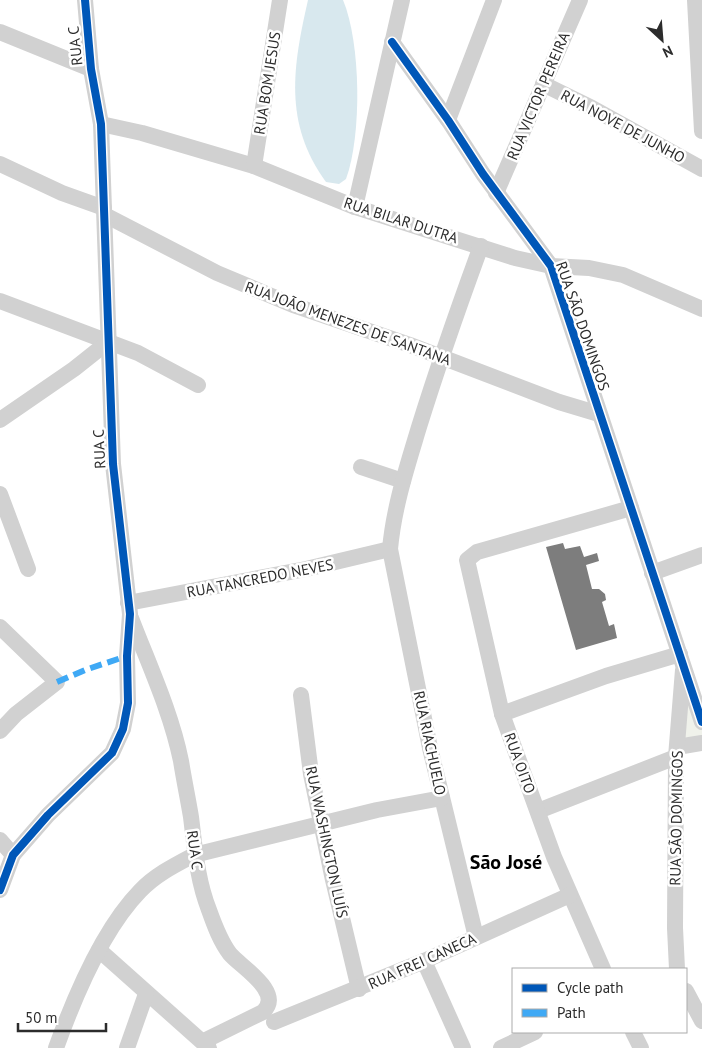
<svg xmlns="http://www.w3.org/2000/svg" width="702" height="1048" viewBox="0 0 702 1048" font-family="'PT Sans',sans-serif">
	<rect width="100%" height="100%" fill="#fff"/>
	<path fill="#f0f2eb" d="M684,674L702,728V740L682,744Z"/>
	<path fill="#d8e8ee" d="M308,0H343C361,43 362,135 346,179L339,184L326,182C283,123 293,66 308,0Z"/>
	<path fill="#7d7d7d" d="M563,543L565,549L580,546L584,557L597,553L599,561L586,565L592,589H599L605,594L606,600L602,602L609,626L614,624L617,638L576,650L546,547Z"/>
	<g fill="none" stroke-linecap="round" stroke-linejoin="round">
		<g stroke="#d1d1d1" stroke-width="16">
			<path d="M695,0L702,131"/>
			<path d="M0,32L91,69"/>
			<path d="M392,42L448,120L483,174L551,266L702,722"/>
			<path d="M543,84L592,108L702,169"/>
			<path d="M448,120L494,0"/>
			<path d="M101,124L142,133L254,166L355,207L515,258L551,266L589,268L623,275L702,309"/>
			<path d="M0,164L62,193L104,208"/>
			<path d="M254,166L280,0"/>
			<path d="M496,193L580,0"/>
			<path d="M355,207L402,0"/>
			<path d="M105,215L217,273L293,305L410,345L559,402L599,414"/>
			<path d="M0,301L138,353L198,385"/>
			<path d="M0,420L74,369L108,342"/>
			<path d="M361,467L403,481"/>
			<path d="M0,494L28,569"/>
			<path d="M652,573L702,555"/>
			<path d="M128,603L306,569L390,549"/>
			<path d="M131,618C149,665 171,712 181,761C184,780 188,799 191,817C195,849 197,879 209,910C214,924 220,941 230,954C241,967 284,992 263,1012L204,1041"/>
			<path d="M0,627L57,682L16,714L0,731"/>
			<path d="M301,695L311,774L333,880L359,989"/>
			<path d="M502,714L606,676L680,654"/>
			<path d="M677,747L702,743"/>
			<path d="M538,811L676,757"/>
			<path d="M0,840L13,855"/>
			<path d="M0,890L13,855L48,815L112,753L123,729L128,703L127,656L130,614L113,464L101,124L91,69L85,0"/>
			<path d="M476,937L430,748L390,549C394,506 407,467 419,427C438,366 459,306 481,246"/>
			<path d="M99,950L209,1048"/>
			<path d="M424,961L463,1048"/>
			<path d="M603,969L554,857L502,714L467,560L477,552L631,508"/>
			<path d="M677,969L675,928L676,757L683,670"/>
			<path d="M686,991L702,1021"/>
			<path d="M274,1022L424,961L570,895"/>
			<path d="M633,1032L641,1048"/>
			<path d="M56,1048C74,998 103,929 140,891C155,875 175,865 194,855L377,810L442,798"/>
			<path d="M127,1048L146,994"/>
			<path d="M501,1048L535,1032"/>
		</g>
		<path stroke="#3fa9f5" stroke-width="6" stroke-dasharray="12 6" stroke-linecap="butt" d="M57,682L85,670L127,656"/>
		<g stroke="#fff" stroke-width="11">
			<g id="cycleway">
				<path d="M392,42L448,120L483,174L551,266L702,722"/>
				<path d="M0,890L13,855L48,815L112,753L123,729L128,703L127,656L130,614L113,464L101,124L91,69L85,0"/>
			</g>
		</g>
		<use href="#cycleway" stroke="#0057b8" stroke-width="8"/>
	</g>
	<g text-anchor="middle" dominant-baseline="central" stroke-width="5" stroke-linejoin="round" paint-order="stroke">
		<g font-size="15" fill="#2c2c2c" stroke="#fff">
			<text transform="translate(75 46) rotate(-96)">RUA C</text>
			<text transform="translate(267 83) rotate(-81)">RUA BOM JESUS</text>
			<text transform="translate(538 96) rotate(-67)">RUA VICTOR PEREIRA</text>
			<text transform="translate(623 126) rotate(28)">RUA NOVE DE JUNHO</text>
			<text transform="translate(401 220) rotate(18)">RUA BILAR DUTRA</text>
			<text transform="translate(348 323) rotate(20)">RUA JOÃO MENEZES DE SANTANA</text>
			<text transform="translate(583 326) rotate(71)">RUA SÃO DOMINGOS</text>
			<text transform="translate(99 449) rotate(-93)">RUA C</text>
			<text transform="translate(260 578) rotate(-11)">RUA TANCREDO NEVES</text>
			<text transform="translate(430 743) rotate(78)">RUA RIACHUELO</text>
			<text transform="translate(520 763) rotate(70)">RUA OITO</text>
			<text transform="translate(676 818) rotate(-89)">RUA SÃO DOMINGOS</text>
			<text transform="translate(327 842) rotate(78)">RUA WASHINGTON LUÍS</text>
			<text transform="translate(195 850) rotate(82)">RUA C</text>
			<text transform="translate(422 961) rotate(-24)">RUA FREI CANECA</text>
		</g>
		<g font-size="20" font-weight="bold" fill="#000" stroke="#fff">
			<text x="506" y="862">São José</text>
		</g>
	</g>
	<rect x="512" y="968" width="175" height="65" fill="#ffffff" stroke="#ababab"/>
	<rect x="522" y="984" width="25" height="8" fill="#0057b8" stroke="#ababab"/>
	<text x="557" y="993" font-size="15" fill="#2c2c2c">Cycle path</text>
	<rect x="522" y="1009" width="25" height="8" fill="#3fa9f5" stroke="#ababab"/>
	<text x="557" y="1018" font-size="15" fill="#2c2c2c">Path</text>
	<g transform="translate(662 40) rotate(154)" stroke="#ffffff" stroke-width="4" paint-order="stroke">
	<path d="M0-4L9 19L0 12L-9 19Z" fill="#2c2c2c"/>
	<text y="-8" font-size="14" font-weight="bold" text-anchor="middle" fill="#2c2c2c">N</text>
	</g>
	<path d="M18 1023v8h88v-8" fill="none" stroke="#2c2c2c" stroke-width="2.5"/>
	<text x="25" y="1023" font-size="15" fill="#2c2c2c" stroke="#ffffff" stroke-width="4" paint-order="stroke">50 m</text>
</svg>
